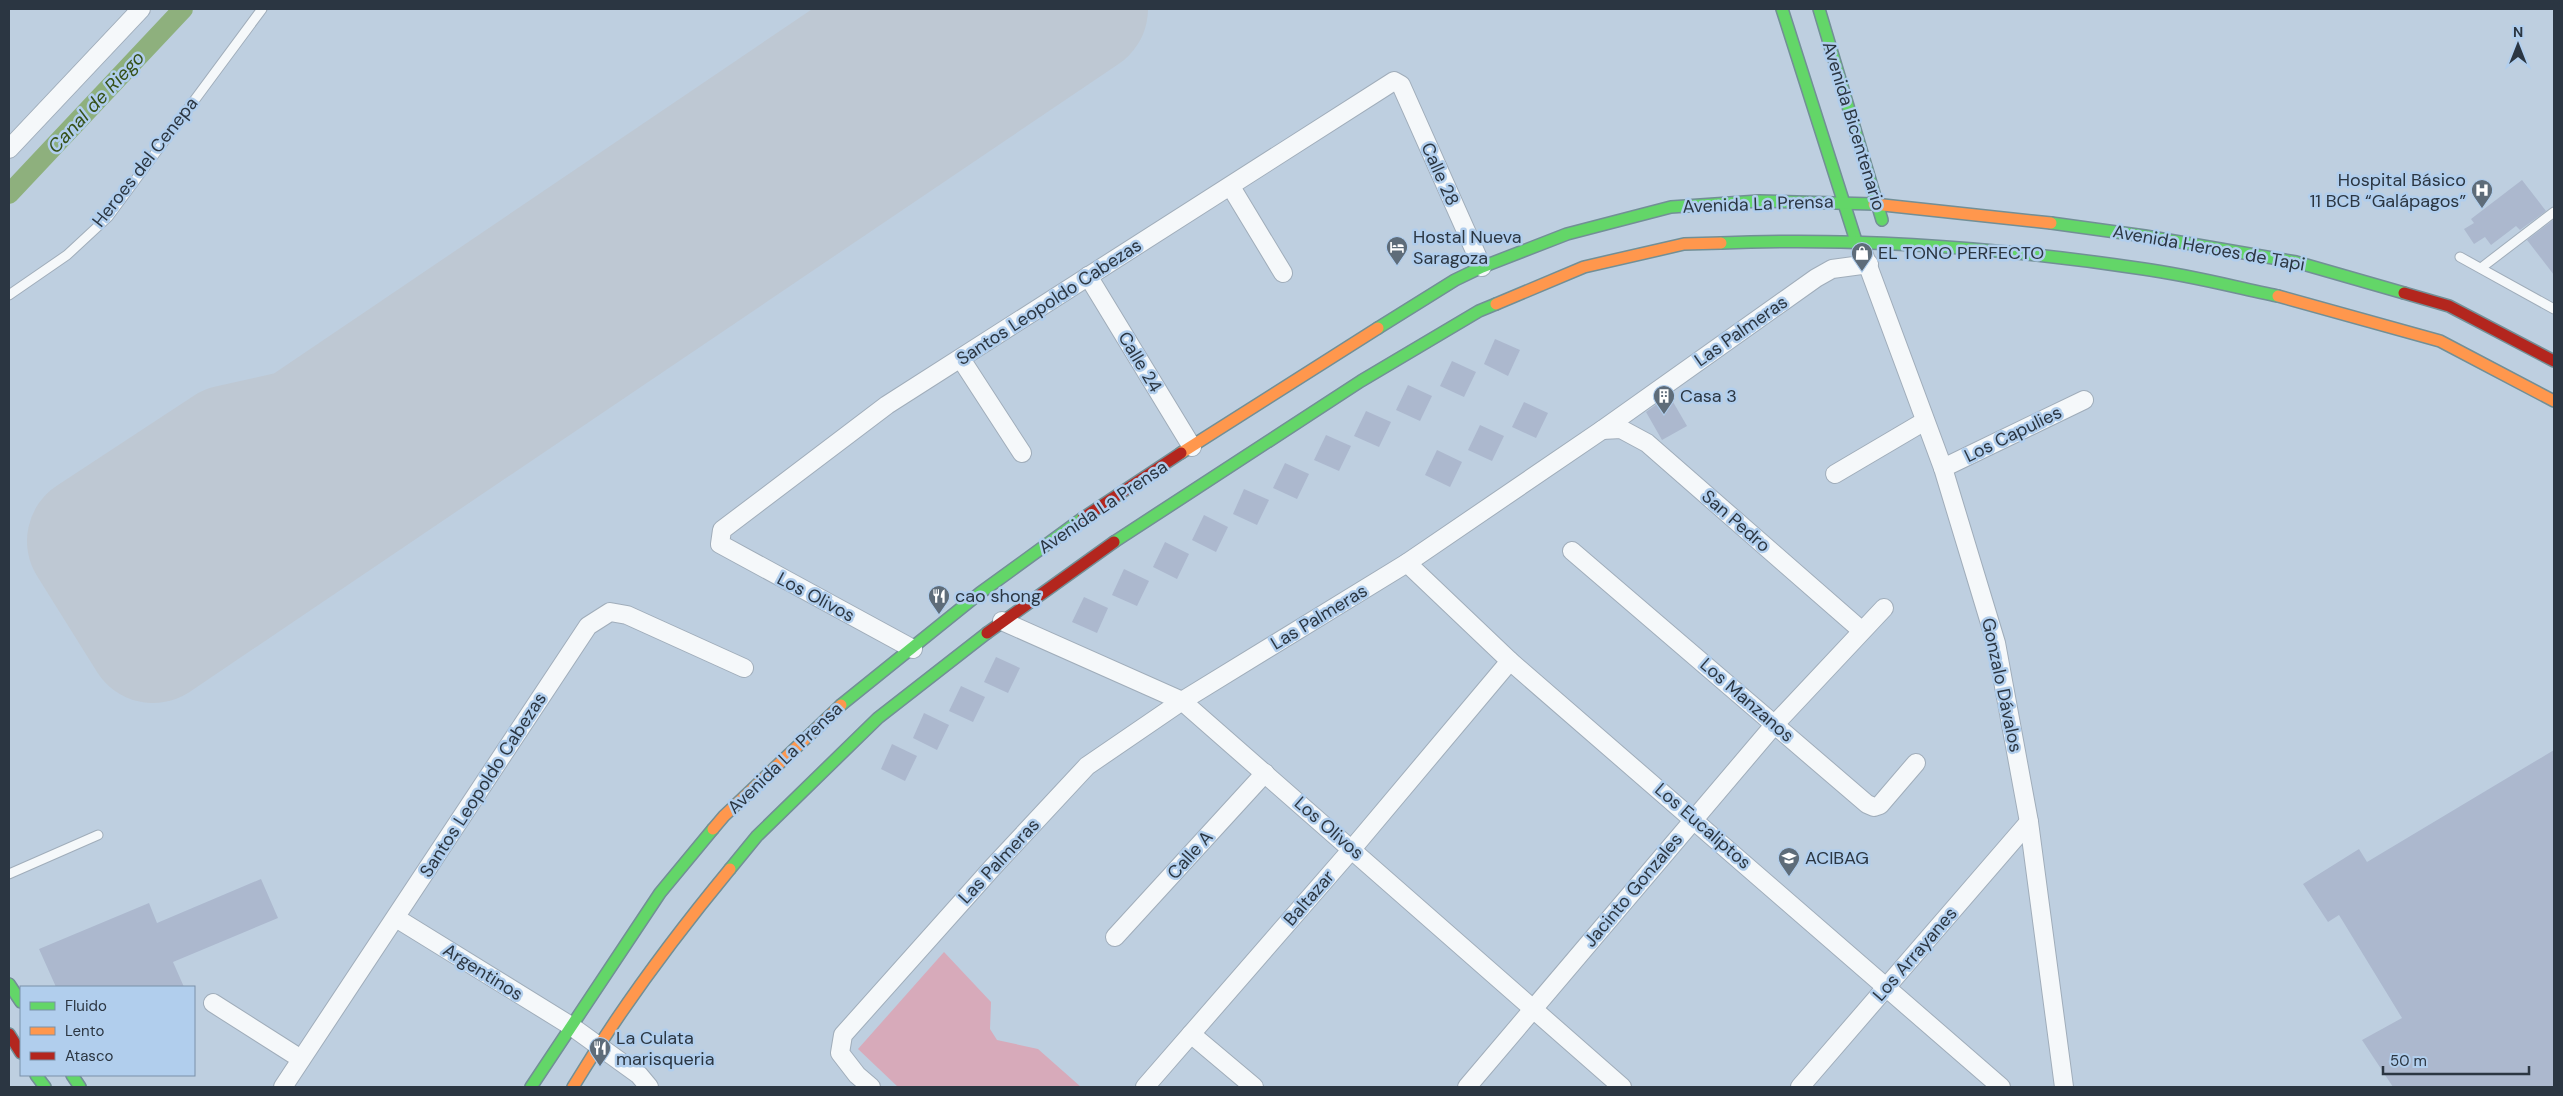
<svg xmlns="http://www.w3.org/2000/svg" width="2563" height="1096" viewBox="0 0 2563 1096" font-family="'DM Sans',sans-serif">
	<rect width="100%" height="100%" fill="#becfe0"/>
	<path fill="#d7aaba" d="M944,952L991,1002L990,1029L997,1040L1038,1049L1081,1087H898L858,1049Z"/>
	<g fill="none" stroke-linecap="round" stroke-linejoin="round">
		<path stroke="#8eb07d" stroke-width="20" d="M9,194L183,9"/>
		<path stroke="#bec8d3" stroke-width="132" d="M930,9L301,435L230,451L93,541L153,637L1082,9"/>
	</g>
	<g fill="#acb8ce">
		<path d="M2522,180L2546,211L2520,230L2516,226L2491,245L2485,237L2474,244L2464,229L2474,223L2471,219Z"/>
		<path d="M2553,220L2554,222V275L2527,240Z"/>
		<path d="M1495,339L1520,350L1508,376L1484,364Z"/>
		<path d="M1452,361L1476,372L1464,397L1440,386Z"/>
		<path d="M1408,385L1432,396L1420,421L1396,410Z"/>
		<path d="M1669,395L1687,426L1662,440L1646,412Z"/>
		<path d="M1524,402L1548,413L1536,438L1512,427Z"/>
		<path d="M1366,411L1391,422L1379,447L1354,436Z"/>
		<path d="M1480,425L1504,436L1492,461L1468,450Z"/>
		<path d="M1326,435L1351,446L1339,471L1314,460Z"/>
		<path d="M1437,450L1462,462L1450,487L1425,475Z"/>
		<path d="M1285,463L1309,474L1297,499L1273,488Z"/>
		<path d="M1244,489L1269,500L1257,525L1233,514Z"/>
		<path d="M1204,515L1228,527L1216,552L1192,540Z"/>
		<path d="M1165,542L1189,554L1177,579L1153,567Z"/>
		<path d="M1124,569L1149,581L1137,606L1112,595Z"/>
		<path d="M1084,597L1108,608L1097,633L1072,622Z"/>
		<path d="M996,657L1020,668L1008,693L984,682Z"/>
		<path d="M961,686L985,697L973,722L949,711Z"/>
		<path d="M924,713L949,725L937,750L913,738Z"/>
		<path d="M892,744L917,756L905,781L881,769Z"/>
		<path d="M2554,750V1087H2393L2362,1040L2402,1018L2339,915L2328,922L2303,884L2359,849L2367,862Z"/>
		<path d="M261,879L278,918L173,962L184,987H56L39,949L149,903L157,923Z"/>
	</g>
	<g fill="none" stroke-linecap="round" stroke-linejoin="round">
		<g stroke="#a0adba" stroke-width="11">
			<g id="lane">
				<path d="M2460,257L2554,309"/>
				<path d="M2481,268L2554,212"/>
				<path d="M9,295L67,255L108,217L262,9"/>
				<path d="M9,874L98,835"/>
			</g>
		</g>
		<g stroke="#a0adba" stroke-width="20">
			<g id="street">
				<path d="M9,149L141,9"/>
				<path d="M1231,187L1283,273"/>
				<path d="M1864,255L1943,468L1996,643L2029,822L2064,1087"/>
				<path d="M1088,276L1192,447"/>
				<path d="M961,359L1022,453"/>
				<path d="M1602,430L1621,429L1647,443L1861,630"/>
				<path d="M1943,468L2084,400"/>
				<path d="M1835,474L1925,421"/>
				<path d="M1572,551L1867,804L1874,807L1880,805L1916,763"/>
				<path d="M1407,563L1510,661L2001,1087"/>
				<path d="M1002,621L1182,701L1622,1087"/>
				<path d="M913,649L720,544L722,530L887,405L1394,81L1401,85L1482,267"/>
				<path d="M396,918L571,1026L639,1075L649,1087"/>
				<path d="M1115,937L1265,773"/>
				<path d="M213,1003L301,1059"/>
				<path d="M1191,1034L1254,1087"/>
				<path d="M283,1087L588,626L610,612L627,615L744,668"/>
				<path d="M871,1087L857,1075L840,1053L843,1035L993,867L1087,766L1182,701L1407,563L1602,430L1816,278L1832,269L1869,264"/>
				<path d="M1145,1087L1352,849L1510,661"/>
				<path d="M1467,1087L1775,724L1884,608"/>
				<path d="M1800,1087L2029,822"/>
			</g>
		</g>
		<g stroke="#728f96" stroke-width="14">
			<g id="fast">
				<path d="M1782,9L1856,241"/>
				<path d="M1819,9L1882,220"/>
				<path d="M2051,223L2145,236L2296,262L2404,293"/>
				<path d="M1721,243C1862,237 2004,248 2144,269C2189,275 2234,287 2278,296"/>
				<path d="M1378,328L1455,280L1482,267L1567,234L1671,207L1759,201L1874,204"/>
				<path d="M1114,542L1361,381L1479,311L1496,304"/>
				<path d="M841,705L980,593L1083,518"/>
				<path d="M730,869L757,836L878,718L987,633"/>
				<path d="M9,984L21,1002"/>
				<path d="M36,1075L45,1087"/>
				<path d="M72,1075L80,1087"/>
				<path d="M531,1087L660,893L713,829"/>
			</g>
		</g>
		<g stroke="#728f96" stroke-width="14">
			<g id="slow">
				<path d="M1874,204L2051,223"/>
				<path d="M2278,296L2440,341L2554,401"/>
				<path d="M1496,304L1584,267L1684,244L1721,243"/>
				<path d="M1181,453L1378,328"/>
				<path d="M713,829L724,816L841,705"/>
				<path d="M573,1087C619,1011 673,938 730,869"/>
			</g>
		</g>
		<g stroke="#728f96" stroke-width="14">
			<g id="jam">
				<path d="M2404,293L2449,306L2554,361"/>
				<path d="M1083,518L1181,453"/>
				<path d="M987,633L1114,542"/>
				<path d="M9,1034L21,1053"/>
			</g>
		</g>
		<use href="#lane" stroke="#f5f8fa" stroke-width="9"/>
		<use href="#street" stroke="#f5f8fa" stroke-width="18"/>
		<use href="#fast" stroke="#63d668" stroke-width="11"/>
		<use href="#slow" stroke="#ff974d" stroke-width="11"/>
		<use href="#jam" stroke="#b3261e" stroke-width="11"/>
	</g>
	<defs>
		<g id="hospital-pin" transform="scale(1.125)"><path d="M0 17L-7.5 6A9.5 9.5 0 1 1 7.5 6Z" fill="#5e6c79" stroke="#b1ceed"/><path d="M-5-5h3v3.5h4V-5h3V5h-3V1.5h-4V5h-3Z" fill="#fff"/></g>
		<g id="hotel-pin" transform="scale(1.125)"><path d="M0 17L-7.5 6A9.5 9.5 0 1 1 7.5 6Z" fill="#5e6c79" stroke="#b1ceed"/><path d="M-6-4.5h1.5V1H6V5H4.5V3h-9V5H-6ZM-4 0a1.8 1.8 0 1 1 3.6 0ZM.5 0V-2.5h3Q6-2.5 6 0Z" fill="#fff"/></g>
		<g id="shop-pin" transform="scale(1.125)"><path d="M0 17L-7.5 6A9.5 9.5 0 1 1 7.5 6Z" fill="#5e6c79" stroke="#b1ceed"/><path d="M-5-2.5h2.3a2.7 3.5 0 0 1 5.4 0H5L5.5 6h-11ZM-1.5-2.5h3a1.5 2.3 0 0 0-3 0Z" fill="#fff"/></g>
		<g id="building-pin" transform="scale(1.125)"><path d="M0 17L-7.5 6A9.5 9.5 0 1 1 7.5 6Z" fill="#5e6c79" stroke="#b1ceed"/><path d="M-4-6H4V6H1V3H-1V6H-4ZM-2.5-4.3h1.7v1.8h-1.7ZM.8-4.3h1.7v1.8H.8ZM-2.5-1h1.7V.8h-1.7ZM.8-1h1.7V.8H.8Z" fill="#fff"/></g>
		<g id="restaurant-pin" transform="scale(1.125)"><path d="M0 17L-7.5 6A9.5 9.5 0 1 1 7.5 6Z" fill="#5e6c79" stroke="#b1ceed"/><path d="M-5-6h1v4h1v-4h1v4h1v-4h1v5L-1.5 .5V6h-2V.5L-5-1ZM5-6V6H3V1.5H1.5Q1.5-4 5-6Z" fill="#fff"/></g>
		<g id="school-pin" transform="scale(1.125)"><path d="M0 17L-7.5 6A9.5 9.5 0 1 1 7.5 6Z" fill="#5e6c79" stroke="#b1ceed"/><path d="M0-5L7-2L0 1L-7-2ZM-4 1L0 2.5L4 1V4Q0 6-4 4Z" fill="#fff"/></g>
	</defs>
	<g fill-rule="evenodd">
		<use href="#hospital-pin" x="2482" y="190"/>
		<use href="#hotel-pin" x="1397" y="247"/>
		<use href="#shop-pin" x="1862" y="253"/>
		<use href="#building-pin" x="1664" y="396"/>
		<use href="#restaurant-pin" x="939" y="596"/>
		<use href="#school-pin" x="1789" y="858"/>
		<use href="#restaurant-pin" x="600" y="1048"/>
	</g>
	<g text-anchor="middle" dominant-baseline="central" stroke-width="5" stroke-linejoin="round" paint-order="stroke">
		<g font-size="18" fill="#2b3642" stroke="#b1ceed">
			<text transform="translate(1854 126) rotate(73)">Avenida Bicentenario</text>
			<text transform="translate(145 162) rotate(-52)">Heroes del Cenepa</text>
			<text transform="translate(1440 174) rotate(66)">Calle 28</text>
			<text transform="translate(1758 204) rotate(-2)">Avenida La Prensa</text>
			<text transform="translate(2209 248) rotate(10)">Avenida Heroes de Tapi</text>
			<text transform="translate(1049 302) rotate(-33)">Santos Leopoldo Cabezas</text>
			<text transform="translate(1741 331) rotate(-35)">Las Palmeras</text>
			<text transform="translate(1140 362) rotate(59)">Calle 24</text>
			<text transform="translate(2013 434) rotate(-26)">Los Capulies</text>
			<text transform="translate(1103 507) rotate(-34)">Avenida La Prensa</text>
			<text transform="translate(1736 521) rotate(41)">San Pedro</text>
			<text transform="translate(816 597) rotate(28)">Los Olivos</text>
			<text transform="translate(1319 617) rotate(-31)">Las Palmeras</text>
			<text transform="translate(2002 685) rotate(78)">Gonzalo Dávalos</text>
			<text transform="translate(1747 700) rotate(41)">Los Manzanos</text>
			<text transform="translate(785 758) rotate(-44)">Avenida La Prensa</text>
			<text transform="translate(483 785) rotate(-57)">Santos Leopoldo Cabezas</text>
			<text transform="translate(1703 826) rotate(41)">Los Eucaliptos</text>
			<text transform="translate(1329 828) rotate(41)">Los Olivos</text>
			<text transform="translate(1190 855) rotate(-48)">Calle A</text>
			<text transform="translate(999 861) rotate(-47)">Las Palmeras</text>
			<text transform="translate(1633 890) rotate(-50)">Jacinto Gonzales</text>
			<text transform="translate(1309 898) rotate(-49)">Baltazar</text>
			<text transform="translate(1915 954) rotate(-49)">Los Arrayanes</text>
			<text transform="translate(483 972) rotate(32)">Argentinos</text>
		</g>
		<g font-size="18" fill="#2b3642" stroke="#b1ceed" text-anchor="start">
			<text x="2466" y="180" text-anchor="end">Hospital Básico<tspan x="2466" dy="21">11 BCB “Galápagos”</tspan></text>
			<text x="1413" y="237">Hostal Nueva<tspan x="1413" dy="21">Saragoza</tspan></text>
			<text x="1878" y="253">EL TONO PERFECTO</text>
			<text x="1680" y="396">Casa 3</text>
			<text x="955" y="596">cao shong</text>
			<text x="1805" y="858">ACIBAG</text>
			<text x="616" y="1038">La Culata<tspan x="616" dy="21">marisqueria</tspan></text>
		</g>
		<g font-size="19" font-style="italic" fill="#365118" stroke="#b1ceed">
			<text transform="translate(96 102) rotate(-47)">Canal de Riego</text>
		</g>
	</g>
	<rect width="2563" height="1096" fill="none" stroke="#2b3642" stroke-width="20"/>
	<rect x="20" y="986" width="175" height="90" fill="#b1ceed" stroke="#7b91a9"/>
	<rect x="30" y="1002" width="25" height="8" fill="#63d668" stroke="#7b91a9"/>
	<text x="65" y="1011" font-size="15" fill="#2b3642">Fluido</text>
	<rect x="30" y="1027" width="25" height="8" fill="#ff974d" stroke="#7b91a9"/>
	<text x="65" y="1036" font-size="15" fill="#2b3642">Lento</text>
	<rect x="30" y="1052" width="25" height="8" fill="#b3261e" stroke="#7b91a9"/>
	<text x="65" y="1061" font-size="15" fill="#2b3642">Atasco</text>
	<g transform="translate(2518 45)" stroke="#b1ceed" stroke-width="4" paint-order="stroke">
	<path d="M0-4L9 19L0 12L-9 19Z" fill="#2b3642"/>
	<text y="-8" font-size="14" font-weight="bold" text-anchor="middle" fill="#2b3642">N</text>
	</g>
	<path d="M2383 1066v8h146v-8" fill="none" stroke="#2b3642" stroke-width="2.5"/>
	<text x="2390" y="1066" font-size="15" fill="#2b3642" stroke="#b1ceed" stroke-width="4" paint-order="stroke">50 m</text>
</svg>
